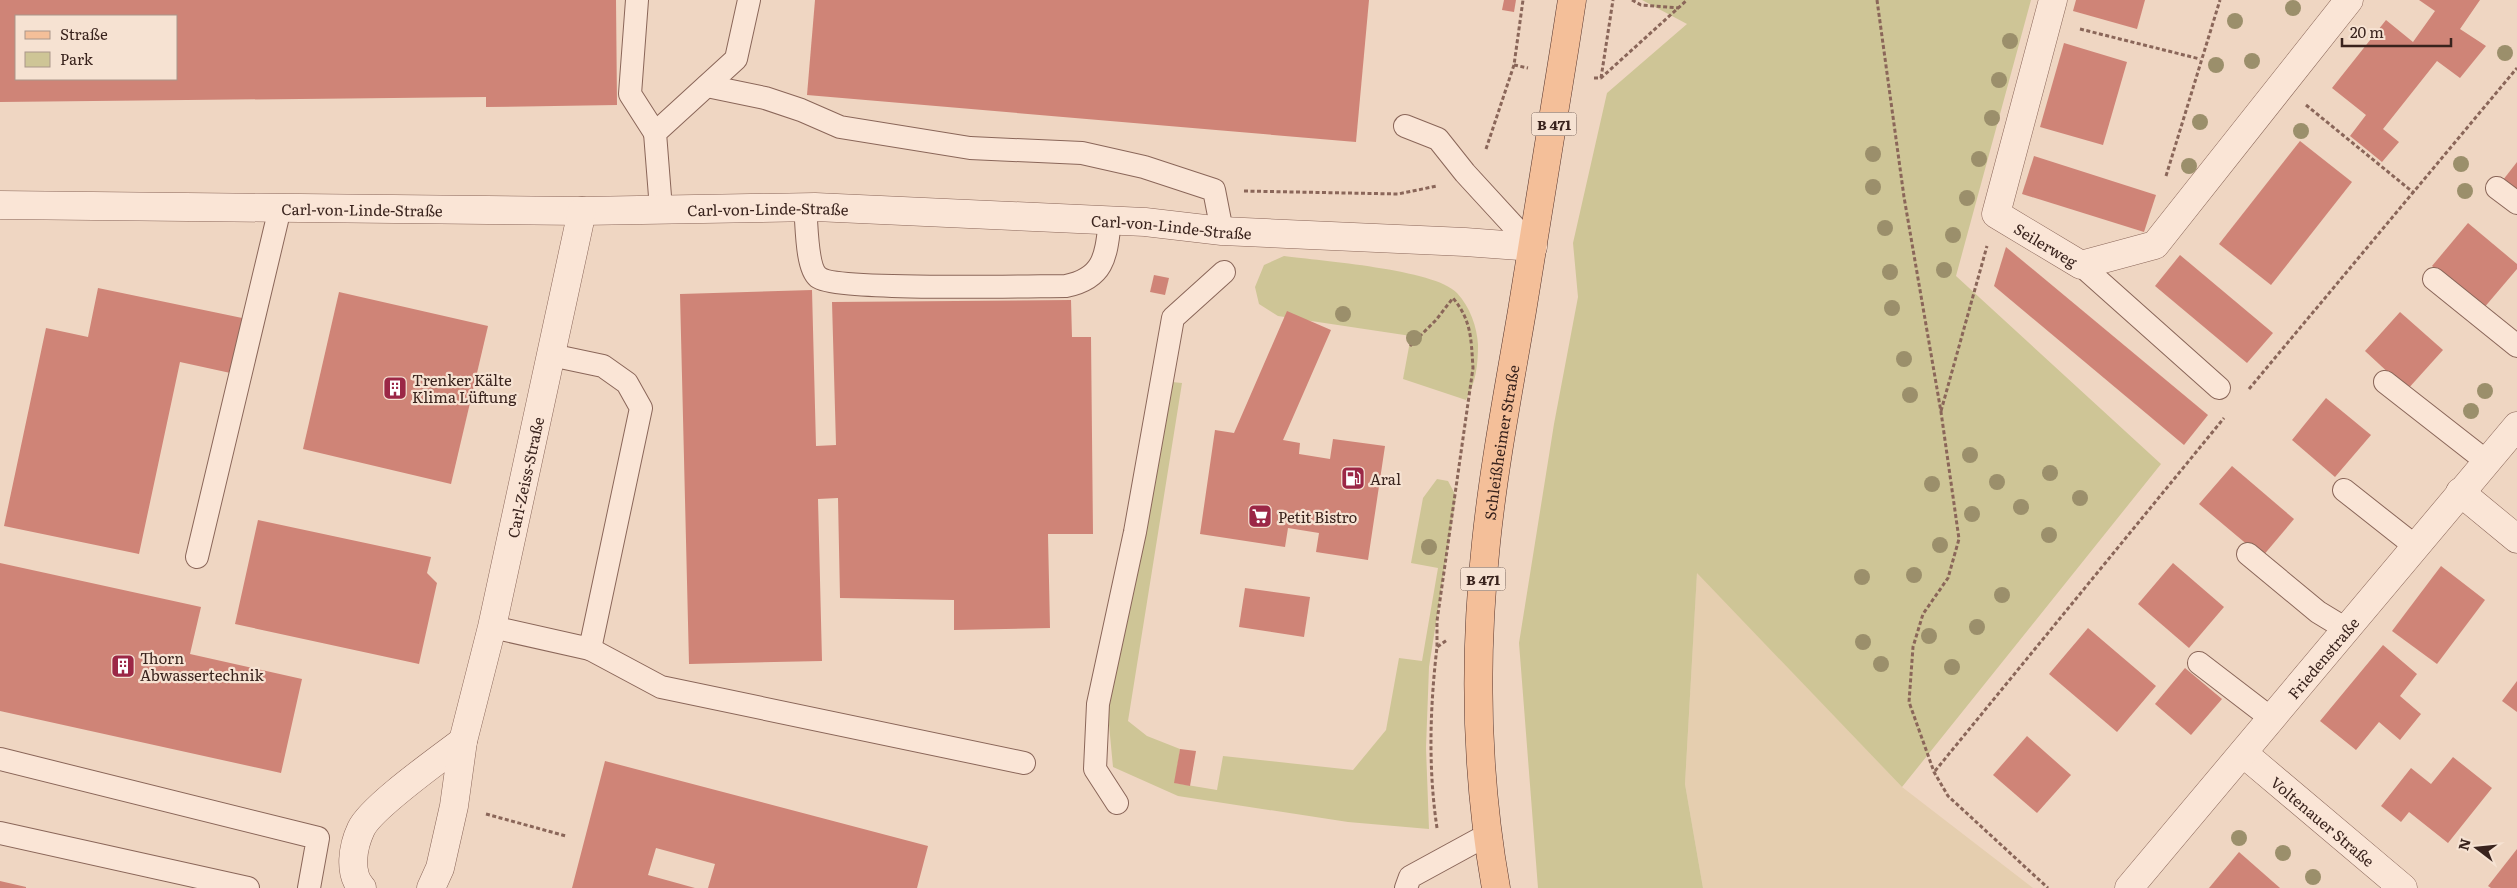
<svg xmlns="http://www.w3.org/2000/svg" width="2517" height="888" viewBox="0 0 2517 888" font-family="Literata,serif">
	<rect width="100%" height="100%" fill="#efd6c2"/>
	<path fill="#e5ceaf" d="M1697,572L1902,787L2033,888H1703L1685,784Z"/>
	<g fill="#cec596">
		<path d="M1642,0H2031L1956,276L2161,464L1902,787L1697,573L1685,784L1703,888H1538L1519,643L1554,424L1578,297L1573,243L1607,93L1687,24Z"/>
		<path d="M1284,256C1320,261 1435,269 1457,293C1470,307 1477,327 1478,345C1478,365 1476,382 1466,400L1403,379L1411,336L1278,316L1259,304L1255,287L1264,265Z"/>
		<path d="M1172,382L1182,383L1128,721L1147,736L1180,749L1175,783L1217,790L1223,756L1353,770L1386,730L1399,658L1422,661L1438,568L1411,563L1423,498L1437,479L1448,481L1456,496L1429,667L1426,748L1429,829L1348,822L1178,796L1113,767L1108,714Z"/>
	</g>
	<g fill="#cf8477" fill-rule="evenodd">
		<path d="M0,0H616L617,105L486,107V97L0,102ZM16,16H176V79H16Z"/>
		<path d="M815,0H1369L1356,142L807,95Z"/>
		<path d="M1504,0H1516L1514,12L1502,10Z"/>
		<path d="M2076,0H2145L2137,29L2073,11Z"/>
		<path d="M2419,0H2480L2460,29L2486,46L2460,78L2437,61L2383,129L2399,142L2382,162L2350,136L2366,115L2332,88L2386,20L2413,42L2435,11Z"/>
		<path d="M2064,43L2127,62L2103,145L2040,127Z"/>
		<path d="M2300,141L2352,182L2271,285L2219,244Z"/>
		<path d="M2034,156L2156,195L2144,232L2022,194Z"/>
		<path d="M2517,162V191L2503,180Z"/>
		<path d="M2468,223L2517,264V269L2483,309L2432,266Z"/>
		<path d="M2006,247L2208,415L2184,445L1994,286Z"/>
		<path d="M2180,255L2273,333L2247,363L2155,286Z"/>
		<path d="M1154,275L1169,278L1165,295L1150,292Z"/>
		<path d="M98,288L247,319L235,374L180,362L139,554L4,526L46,328L88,337Z"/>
		<path d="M812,290L816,446L836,445L832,302L1071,300L1072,337H1091L1093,534H1048L1050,628L954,630V600L840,598L838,498L818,499L822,661L689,664L680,294Z"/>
		<path d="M339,292L488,326L451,484L303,449Z"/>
		<path d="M1287,311L1331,330L1283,440L1300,443L1299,454L1330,459L1333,439L1385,446L1368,560L1316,552L1319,533L1288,528L1285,547L1200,534L1215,430L1234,433Z"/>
		<path d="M2400,312L2443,350L2407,390L2365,351Z"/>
		<path d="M2326,398L2371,435L2335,477L2292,440Z"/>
		<path d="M2232,466L2294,519L2262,557L2199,504Z"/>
		<path d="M258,520L431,557L427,573L437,583L419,664L235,624Z"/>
		<path d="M0,563L201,607L190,654L302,679L281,773L0,711Z"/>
		<path d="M2173,563L2224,607L2189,648L2138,604Z"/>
		<path d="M2441,566L2485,600L2437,664L2392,631Z"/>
		<path d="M1245,588L1310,597L1304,637L1239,627Z"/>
		<path d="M2088,628L2156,686L2117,732L2049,674Z"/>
		<path d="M2383,645L2417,674L2400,696L2421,714L2400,740L2379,722L2356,750L2320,721Z"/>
		<path d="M2185,668L2222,699L2191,735L2155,704Z"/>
		<path d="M2517,681V712L2502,701Z"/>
		<path d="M2027,736L2071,775L2037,813L1993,775Z"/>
		<path d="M1180,749L1196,751L1190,786L1174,783Z"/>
		<path d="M2453,757L2492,788L2448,843L2409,812L2401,822L2381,806L2411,768L2431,784Z"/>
		<path d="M605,761L928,846L917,888H708L715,864L656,848L648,875L695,888H572Z"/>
		<path d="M2517,849V888H2491L2488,886Z"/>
		<path d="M2239,852L2280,888H2209Z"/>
		<path d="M0,881L26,887V888H0Z"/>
	</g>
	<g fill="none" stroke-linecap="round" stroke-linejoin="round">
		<g stroke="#8a6659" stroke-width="24">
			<g id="service">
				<path d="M637,0L630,94L655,133"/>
				<path d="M707,86L765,98L801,110L840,127L970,148L1082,153L1144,167L1214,190L1222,231"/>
				<path d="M1405,126L1438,139L1465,173L1533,247"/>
				<path d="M2497,188L2517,203"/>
				<path d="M805,207C807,223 806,267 818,277C835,291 1031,286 1066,286C1105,278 1106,255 1110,221"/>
				<path d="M661,209L655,133L736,59L749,0"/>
				<path d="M2081,265L2219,388"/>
				<path d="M2434,279L2517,346"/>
				<path d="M2385,382L2486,461"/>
				<path d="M2344,490L2415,546"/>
				<path d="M2248,554L2318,612L2346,629"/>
				<path d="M197,557L280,208"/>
				<path d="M492,627L590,649L641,408L627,383L603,366L551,355"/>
				<path d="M590,649L661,687L1024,763"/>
				<path d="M2199,663L2272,719"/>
				<path d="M0,759L318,838L309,888"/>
				<path d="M1117,803L1095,769L1098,704L1135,532L1173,318L1224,272"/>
				<path d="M0,833L248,888"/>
				<path d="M1406,888L1410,877L1487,835"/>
			</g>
		</g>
		<g stroke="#8a6659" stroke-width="29">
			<g id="minor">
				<path id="s1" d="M2053,0L1996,214L2081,265L2155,245L2349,0"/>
				<path id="s2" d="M0,205L582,211L815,207L1145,222L1222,231L1465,242L1533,247"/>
				<path d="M2460,492L2517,539"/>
				<path id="s3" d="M2243,753L2403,888"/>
				<path d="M362,888C348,873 353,846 361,829C371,807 441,758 463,741"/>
				<path id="s4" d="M431,888L440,868L454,806L463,741L492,627L582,211"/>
				<path id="s5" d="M2129,888L2517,426"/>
			</g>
		</g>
		<g stroke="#57352d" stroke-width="29">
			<g id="primary">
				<path id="s6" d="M1496,888C1476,776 1474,656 1486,543C1494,465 1509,388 1522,311C1539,208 1556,104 1572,0"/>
			</g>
		</g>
		<g stroke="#8a6659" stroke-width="3" stroke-dasharray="4 2.5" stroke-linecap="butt">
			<path d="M1632,0L1641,5L1679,8"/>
			<path d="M1877,0L1904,197L1941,412L1959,539L1948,578L1923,614L1913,647L1909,702L1934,772L1948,796L2048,888"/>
			<path d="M2080,29L2200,59"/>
			<path d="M1514,65L1528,68"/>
			<path d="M1594,78H1601L1687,0"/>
			<path d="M1601,78L1613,0"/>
			<path d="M2306,105L2414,193"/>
			<path d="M1486,149L1514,65L1523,0"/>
			<path d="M2166,176L2220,0"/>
			<path d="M1244,191L1398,194L1437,186"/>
			<path d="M1410,346L1436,320L1453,298C1472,321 1471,340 1473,368L1437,621V647"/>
			<path d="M2249,389L2517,68"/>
			<path d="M1941,411L1987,246"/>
			<path d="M1935,771L2224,418"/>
			<path d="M486,814L566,836"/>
			<path d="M1437,828C1428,768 1430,707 1437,647L1447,640"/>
		</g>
		<use href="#service" stroke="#fae5d6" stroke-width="22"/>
		<use href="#minor" stroke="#fae5d6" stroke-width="28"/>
		<use href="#primary" stroke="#f4bf99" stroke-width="28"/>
	</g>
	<g fill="#9b8f6b">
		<circle cx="2293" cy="8" r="8"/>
		<circle cx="2235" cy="21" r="8"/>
		<circle cx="2010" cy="41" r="8"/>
		<circle cx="2505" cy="53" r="8"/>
		<circle cx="2252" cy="61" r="8"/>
		<circle cx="2216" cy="65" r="8"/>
		<circle cx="1999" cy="80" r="8"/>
		<circle cx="1992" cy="118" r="8"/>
		<circle cx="2200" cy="122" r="8"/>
		<circle cx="2301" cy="131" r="8"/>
		<circle cx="1873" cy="154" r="8"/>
		<circle cx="1979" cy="159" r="8"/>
		<circle cx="2461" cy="164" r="8"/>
		<circle cx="2189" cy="166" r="8"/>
		<circle cx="1873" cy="187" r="8"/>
		<circle cx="2465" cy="191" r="8"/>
		<circle cx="1967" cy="198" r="8"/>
		<circle cx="1885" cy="228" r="8"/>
		<circle cx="1953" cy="235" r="8"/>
		<circle cx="1944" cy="270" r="8"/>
		<circle cx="1890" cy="272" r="8"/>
		<circle cx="1892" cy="308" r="8"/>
		<circle cx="1343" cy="314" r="8"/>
		<circle cx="1414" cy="338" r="8"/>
		<circle cx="1904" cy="359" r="8"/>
		<circle cx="2485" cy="391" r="8"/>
		<circle cx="1910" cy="395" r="8"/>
		<circle cx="2471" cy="411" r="8"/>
		<circle cx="1970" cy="455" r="8"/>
		<circle cx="2050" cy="473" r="8"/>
		<circle cx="1997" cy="482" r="8"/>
		<circle cx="1932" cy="484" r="8"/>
		<circle cx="2080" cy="498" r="8"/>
		<circle cx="2021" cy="507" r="8"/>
		<circle cx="1972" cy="514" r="8"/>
		<circle cx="2049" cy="535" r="8"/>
		<circle cx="1940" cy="545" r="8"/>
		<circle cx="1429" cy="547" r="8"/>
		<circle cx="1914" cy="575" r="8"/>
		<circle cx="1862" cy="577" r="8"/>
		<circle cx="2002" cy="595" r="8"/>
		<circle cx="1977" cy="627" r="8"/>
		<circle cx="1929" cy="636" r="8"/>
		<circle cx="1863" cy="642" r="8"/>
		<circle cx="1881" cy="664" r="8"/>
		<circle cx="1952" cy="667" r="8"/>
		<circle cx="2239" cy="838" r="8"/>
		<circle cx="2283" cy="853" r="8"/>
		<circle cx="2313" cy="877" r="8"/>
	</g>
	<defs>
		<g id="building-square" transform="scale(1.25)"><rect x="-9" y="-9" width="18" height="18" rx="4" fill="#9b2746" stroke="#f6e2d2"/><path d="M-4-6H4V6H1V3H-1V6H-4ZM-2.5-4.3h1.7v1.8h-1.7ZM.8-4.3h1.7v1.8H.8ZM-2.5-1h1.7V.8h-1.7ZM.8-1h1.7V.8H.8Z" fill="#fff"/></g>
		<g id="fuel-square" transform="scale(1.25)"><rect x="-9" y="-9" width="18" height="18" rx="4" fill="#9b2746" stroke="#f6e2d2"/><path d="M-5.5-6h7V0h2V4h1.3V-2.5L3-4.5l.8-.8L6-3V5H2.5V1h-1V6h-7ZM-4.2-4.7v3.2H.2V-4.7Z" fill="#fff"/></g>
		<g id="supermarket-square" transform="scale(1.25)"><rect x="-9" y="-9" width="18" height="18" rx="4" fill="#9b2746" stroke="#f6e2d2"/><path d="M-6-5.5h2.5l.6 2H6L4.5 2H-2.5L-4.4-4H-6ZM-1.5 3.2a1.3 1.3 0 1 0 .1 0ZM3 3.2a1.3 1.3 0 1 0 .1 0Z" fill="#fff"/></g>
	</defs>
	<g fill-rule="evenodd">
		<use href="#building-square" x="395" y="388"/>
		<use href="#fuel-square" x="1353" y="478"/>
		<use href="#supermarket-square" x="1260" y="516"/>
		<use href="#building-square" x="123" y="666"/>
	</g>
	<g text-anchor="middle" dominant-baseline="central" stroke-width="4.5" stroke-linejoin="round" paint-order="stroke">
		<g fill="#f6e2d2" stroke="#725c53" stroke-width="1">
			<rect x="1531.5" y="112.5" width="45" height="23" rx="4"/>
			<rect x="1460.5" y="567.5" width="45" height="23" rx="4"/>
		</g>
		<g font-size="14" font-weight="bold" fill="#39231d">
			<text x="1554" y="124">B 471</text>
			<text x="1483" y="579">B 471</text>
		</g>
		<g font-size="15" fill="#39231d" stroke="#f6e2d2">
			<text stroke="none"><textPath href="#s2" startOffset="362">Carl-von-Linde-Straße</textPath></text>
			<text stroke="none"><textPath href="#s2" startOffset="768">Carl-von-Linde-Straße</textPath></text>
			<text stroke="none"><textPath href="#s2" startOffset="1172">Carl-von-Linde-Straße</textPath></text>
			<text stroke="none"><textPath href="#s1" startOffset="280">Seilerweg</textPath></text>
			<text stroke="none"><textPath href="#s6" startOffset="448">Schleißheimer Straße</textPath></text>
			<text stroke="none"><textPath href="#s4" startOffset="422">Carl-Zeiss-Straße</textPath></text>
			<text stroke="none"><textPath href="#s5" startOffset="301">Friedenstraße</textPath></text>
			<text stroke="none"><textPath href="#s3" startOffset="105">Voltenauer Straße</textPath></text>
		</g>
		<g font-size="15" fill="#39231d" stroke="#f6e2d2" text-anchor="start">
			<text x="412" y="379">Trenker Kälte<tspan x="412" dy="17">Klima Lüftung</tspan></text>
			<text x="1370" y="478">Aral</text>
			<text x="1278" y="516">Petit Bistro</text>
			<text x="140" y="657">Thorn<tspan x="140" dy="17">Abwassertechnik</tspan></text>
		</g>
	</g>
	<rect x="15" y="15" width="162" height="65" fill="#f6e2d2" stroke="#aa968a"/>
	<rect x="25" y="31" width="25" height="8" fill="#f4bf99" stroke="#aa968a"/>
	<text x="60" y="40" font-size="15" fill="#39231d">Straße</text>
	<rect x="25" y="52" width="25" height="15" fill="#cec596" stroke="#aa968a"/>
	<text x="60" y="65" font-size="15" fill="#39231d">Park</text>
	<g transform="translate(2477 848) rotate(286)" stroke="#f6e2d2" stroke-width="4" paint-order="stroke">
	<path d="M0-4L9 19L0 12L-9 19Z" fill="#39231d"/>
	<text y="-8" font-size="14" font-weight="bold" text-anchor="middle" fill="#39231d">N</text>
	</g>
	<path d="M2342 38v8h109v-8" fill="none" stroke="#39231d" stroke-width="2.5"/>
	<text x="2350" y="38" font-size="15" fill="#39231d" stroke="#f6e2d2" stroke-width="4" paint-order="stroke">20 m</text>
</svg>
